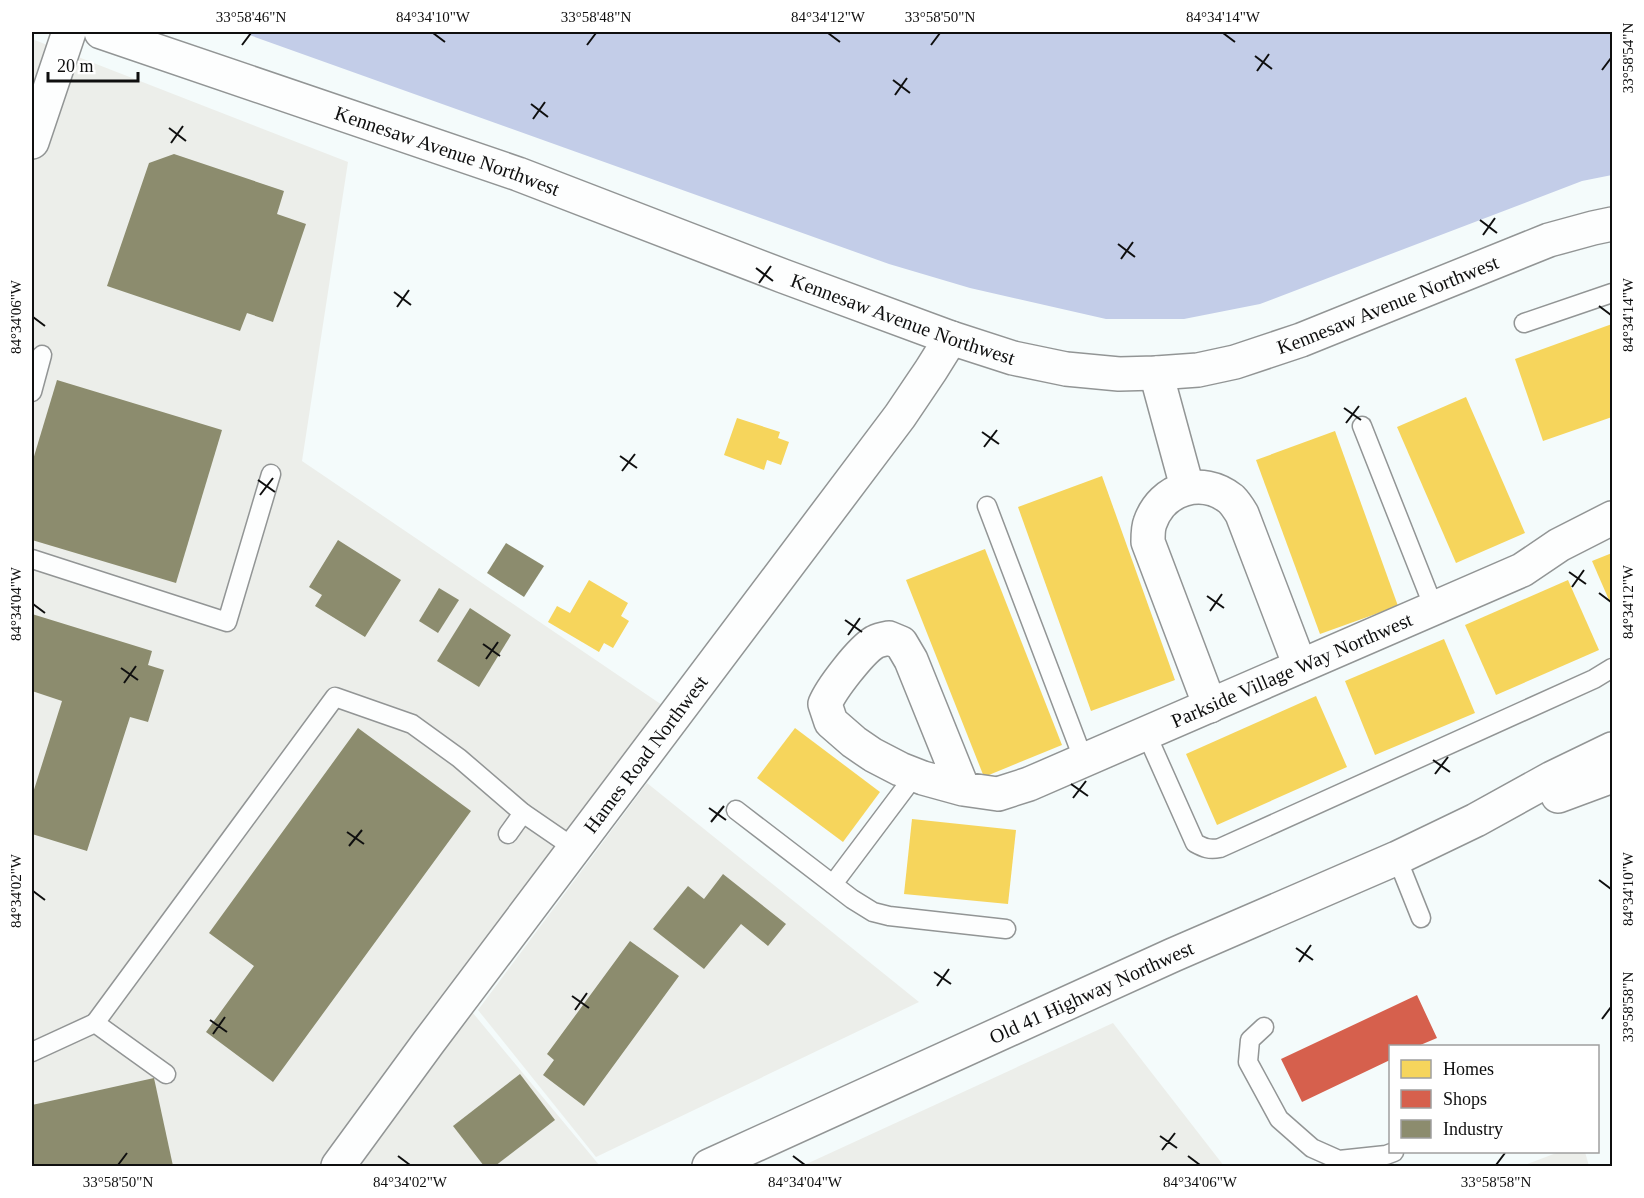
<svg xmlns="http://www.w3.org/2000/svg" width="1644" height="1198" viewBox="0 0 1644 1198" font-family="Georgia,serif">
	<rect width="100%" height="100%" fill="#f4fbfb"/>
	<g fill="#eceeea">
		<path d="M32,39L348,162L302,461L665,707L453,989L600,1166H32Z"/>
		<path d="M647,783L919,1002L596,1157L478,1010Z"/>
		<path d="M1113,1023L1224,1166H802Z"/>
		<path d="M1559,1152H1585L1589,1166H1522Z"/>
	</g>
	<path fill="#c3cde8" d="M241,32H1612V175L1582,181L1260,304L1184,319H1106L970,288L889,264Z"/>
	<g fill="#f6d55c">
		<path d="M1612,324V417L1543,441L1515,359Z"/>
		<path d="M1466,397L1525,533L1456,563L1397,427Z"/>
		<path d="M737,418L780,432L778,438L789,442L781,465L767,460L764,470L724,455Z"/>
		<path d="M1335,431L1398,606L1320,634L1256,460Z"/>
		<path d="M1102,476L1175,680L1091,711L1018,507Z"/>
		<path d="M985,549L1062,745L984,777L906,580Z"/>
		<path d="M1612,553V607L1592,561Z"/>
		<path d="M589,580L628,603L621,616L629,621L613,648L604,643L599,652L548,622L557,606L570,613Z"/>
		<path d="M1568,580L1599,650L1496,695L1465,625Z"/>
		<path d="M1444,639L1475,713L1375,755L1345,681Z"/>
		<path d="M1316,696L1347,767L1217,825L1186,754Z"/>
		<path d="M795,728L880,792L843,842L757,778Z"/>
		<path d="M912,819L1016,830L1008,904L904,894Z"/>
	</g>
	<path fill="#d6604d" d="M1417,995L1437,1038L1418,1046H1390V1060L1302,1102L1281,1059Z"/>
	<g fill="#8c8c6e">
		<path d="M174,154L284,191L277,214L306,224L273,322L247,313L240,331L107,286L149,163Z"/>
		<path d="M57,380L222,430L176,583L32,540V463Z"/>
		<path d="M338,540L401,580L365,637L315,606L322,595L309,587Z"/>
		<path d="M506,543L544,566L524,597L487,573Z"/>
		<path d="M439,588L459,600L438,633L419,621Z"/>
		<path d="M470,608L511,635L479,687L437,661Z"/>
		<path d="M32,614L152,651L148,665L164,670L148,722L130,717L87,851L32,834V796L62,701L32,691Z"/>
		<path d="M358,728L471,811L273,1082L206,1032L254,966L209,933Z"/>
		<path d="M723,874L786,924L768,946L741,924L704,969L653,929L688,886L704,899Z"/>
		<path d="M630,941L679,976L584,1106L543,1075L554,1060L547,1054Z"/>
		<path d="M520,1074L555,1120L495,1166H484L453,1126Z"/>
		<path d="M154,1078L173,1166H32V1105Z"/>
	</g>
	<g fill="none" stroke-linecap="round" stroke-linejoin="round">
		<g stroke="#929595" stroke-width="21">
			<g id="service">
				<path d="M1524,323L1612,293"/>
				<path d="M32,392L42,355"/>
				<path d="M1362,426L1434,608"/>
				<path d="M987,506L1084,761"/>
				<path d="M32,559L227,622L271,474"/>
				<path d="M1146,733L1195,843C1204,848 1209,850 1220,848L1594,679L1612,668"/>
				<path d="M736,810L852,899L873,912L889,916L1006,929"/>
				<path d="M508,834L523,813"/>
				<path d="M1397,858L1421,918"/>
				<path d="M833,884L915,775"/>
				<path d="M95,1023L335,697L412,724L459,758L523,813L574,848"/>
				<path d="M1264,1027L1250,1040L1248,1062L1279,1119L1312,1148L1339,1160L1386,1155L1394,1152"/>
				<path d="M32,1052L95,1023L166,1074"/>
			</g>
		</g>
		<g stroke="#929595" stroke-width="36">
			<g id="minor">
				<path d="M32,142L69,32"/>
				<path d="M1156,373L1187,487"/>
				<path d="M1210,706L1148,542C1148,535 1148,528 1150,523C1162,488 1202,476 1231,499C1235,503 1239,509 1242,514L1300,666"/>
				<path id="s1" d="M963,789L911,660L901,643L889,638C884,639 879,640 875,642C861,650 831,689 825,704L831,722L854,742L873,755L900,769L923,778L963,789L998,794L1029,784L1522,570L1559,545L1612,518"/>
				<path id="s2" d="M338,1166L428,1043L900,416L931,370L951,338"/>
			</g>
		</g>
		<g stroke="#929595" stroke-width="36">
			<g id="tertiary">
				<path id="s3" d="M101,32L518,174L783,276L951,338L1013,358L1066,369L1119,374L1156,373L1198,370L1235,362L1301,340L1549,240L1593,228L1612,224"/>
				<path d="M1558,796L1612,776"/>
				<path id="s4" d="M709,1166L1173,955L1397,858L1476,820L1552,778L1612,749"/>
			</g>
		</g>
		<use href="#service" stroke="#fdfefe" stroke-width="18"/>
		<use href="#minor" stroke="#fdfefe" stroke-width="33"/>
		<use href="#tertiary" stroke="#fdfefe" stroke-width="33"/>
	</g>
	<path fill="none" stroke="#0f0f0f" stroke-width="2" d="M433,33L445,42M828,33L840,42M1223,33L1235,42M242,45L251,33M587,45L596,33M931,45L940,33M1255,56L1272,69M1602,70L1611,58M1257,71L1269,54M893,80L910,93M895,95L907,78M531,104L548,117M533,119L545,102M169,128L186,141M171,143L183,126M1480,220L1497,233M1483,235L1495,218M1118,244L1135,257M1121,259L1133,242M756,268L773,281M759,283L771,266M394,292L411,305M1599,306L1611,315M397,307L409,290M33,317L45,326M1344,408L1361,420M1346,423L1359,406M982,432L999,444M984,447L997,430M620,456L637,468M622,471L635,454M258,480L275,492M260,495L273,478M1569,572L1586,584M1572,587L1584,570M1599,593L1611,602M1207,596L1224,608M33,604L45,613M1210,611L1222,594M845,620L862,632M848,635L860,618M483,644L500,656M486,659L498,642M121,668L138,680M124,683L136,666M1433,760L1450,772M1435,774L1448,757M1071,784L1088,796M1073,798L1086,781M709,808L726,820M711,822L724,806M347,832L364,844M349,846L362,830M1599,880L1611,889M33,891L45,900M1296,948L1313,960M1299,962L1311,945M934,972L951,984M937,986L949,969M572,996L589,1008M575,1010L587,993M1602,1019L1611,1007M210,1020L227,1032M213,1034L225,1017M1160,1136L1177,1148M1162,1150L1175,1133M398,1156L410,1165M793,1156L805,1165M1188,1156L1200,1165M118,1165L127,1153M1496,1165L1505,1153"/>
	<g text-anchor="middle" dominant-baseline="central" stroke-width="6" stroke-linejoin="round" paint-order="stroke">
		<g font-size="20" fill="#0f0f0f" stroke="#fff">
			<text stroke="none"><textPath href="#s3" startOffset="366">Kennesaw Avenue Northwest</textPath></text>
			<text stroke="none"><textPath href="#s3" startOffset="1356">Kennesaw Avenue Northwest</textPath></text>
			<text stroke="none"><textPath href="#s3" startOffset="852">Kennesaw Avenue Northwest</textPath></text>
			<text stroke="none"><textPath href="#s1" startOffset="790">Parkside Village Way Northwest</textPath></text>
			<text stroke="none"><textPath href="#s2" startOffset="514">Hames Road Northwest</textPath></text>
			<text stroke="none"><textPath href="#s4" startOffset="420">Old 41 Highway Northwest</textPath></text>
		</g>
	</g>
	<rect width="1644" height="1198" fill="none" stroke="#ffffff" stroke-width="66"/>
	<rect x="1389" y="1045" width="210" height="108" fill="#ffffff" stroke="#9f9f9f" stroke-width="1.5"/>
	<rect x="1401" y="1060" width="30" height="18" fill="#f6d55c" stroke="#9f9f9f" stroke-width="1.5"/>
	<text x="1443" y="1075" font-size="18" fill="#0f0f0f">Homes</text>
	<rect x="1401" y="1090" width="30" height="18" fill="#d6604d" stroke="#9f9f9f" stroke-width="1.5"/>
	<text x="1443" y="1105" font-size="18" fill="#0f0f0f">Shops</text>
	<rect x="1401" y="1120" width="30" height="18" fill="#8c8c6e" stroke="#9f9f9f" stroke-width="1.5"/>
	<text x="1443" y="1135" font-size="18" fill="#0f0f0f">Industry</text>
	<path d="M48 72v9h90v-9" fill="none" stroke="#0f0f0f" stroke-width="3"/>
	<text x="57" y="72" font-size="18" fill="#0f0f0f" stroke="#ffffff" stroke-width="4.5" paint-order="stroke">20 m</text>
	<rect x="33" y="33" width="1578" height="1132" fill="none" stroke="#0f0f0f" stroke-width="2"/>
	<g font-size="15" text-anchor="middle" fill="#0f0f0f">
		<text x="251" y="22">33°58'46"N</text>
		<text x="433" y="22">84°34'10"W</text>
		<text x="596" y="22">33°58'48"N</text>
		<text x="828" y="22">84°34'12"W</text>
		<text x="940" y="22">33°58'50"N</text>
		<text x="1223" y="22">84°34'14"W</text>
		<text transform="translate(1628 58) rotate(-90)" y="5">33°58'54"N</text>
		<text transform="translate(1628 315) rotate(-90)" y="5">84°34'14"W</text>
		<text transform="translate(16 317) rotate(-90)" y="5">84°34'06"W</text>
		<text transform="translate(1628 602) rotate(-90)" y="5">84°34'12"W</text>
		<text transform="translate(16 604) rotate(-90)" y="5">84°34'04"W</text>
		<text transform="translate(1628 889) rotate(-90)" y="5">84°34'10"W</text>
		<text transform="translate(16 891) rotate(-90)" y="5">84°34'02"W</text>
		<text transform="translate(1628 1007) rotate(-90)" y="5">33°58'58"N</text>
		<text x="118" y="1187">33°58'50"N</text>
		<text x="410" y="1187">84°34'02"W</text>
		<text x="805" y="1187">84°34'04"W</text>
		<text x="1200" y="1187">84°34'06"W</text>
		<text x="1496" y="1187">33°58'58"N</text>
	</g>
</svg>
